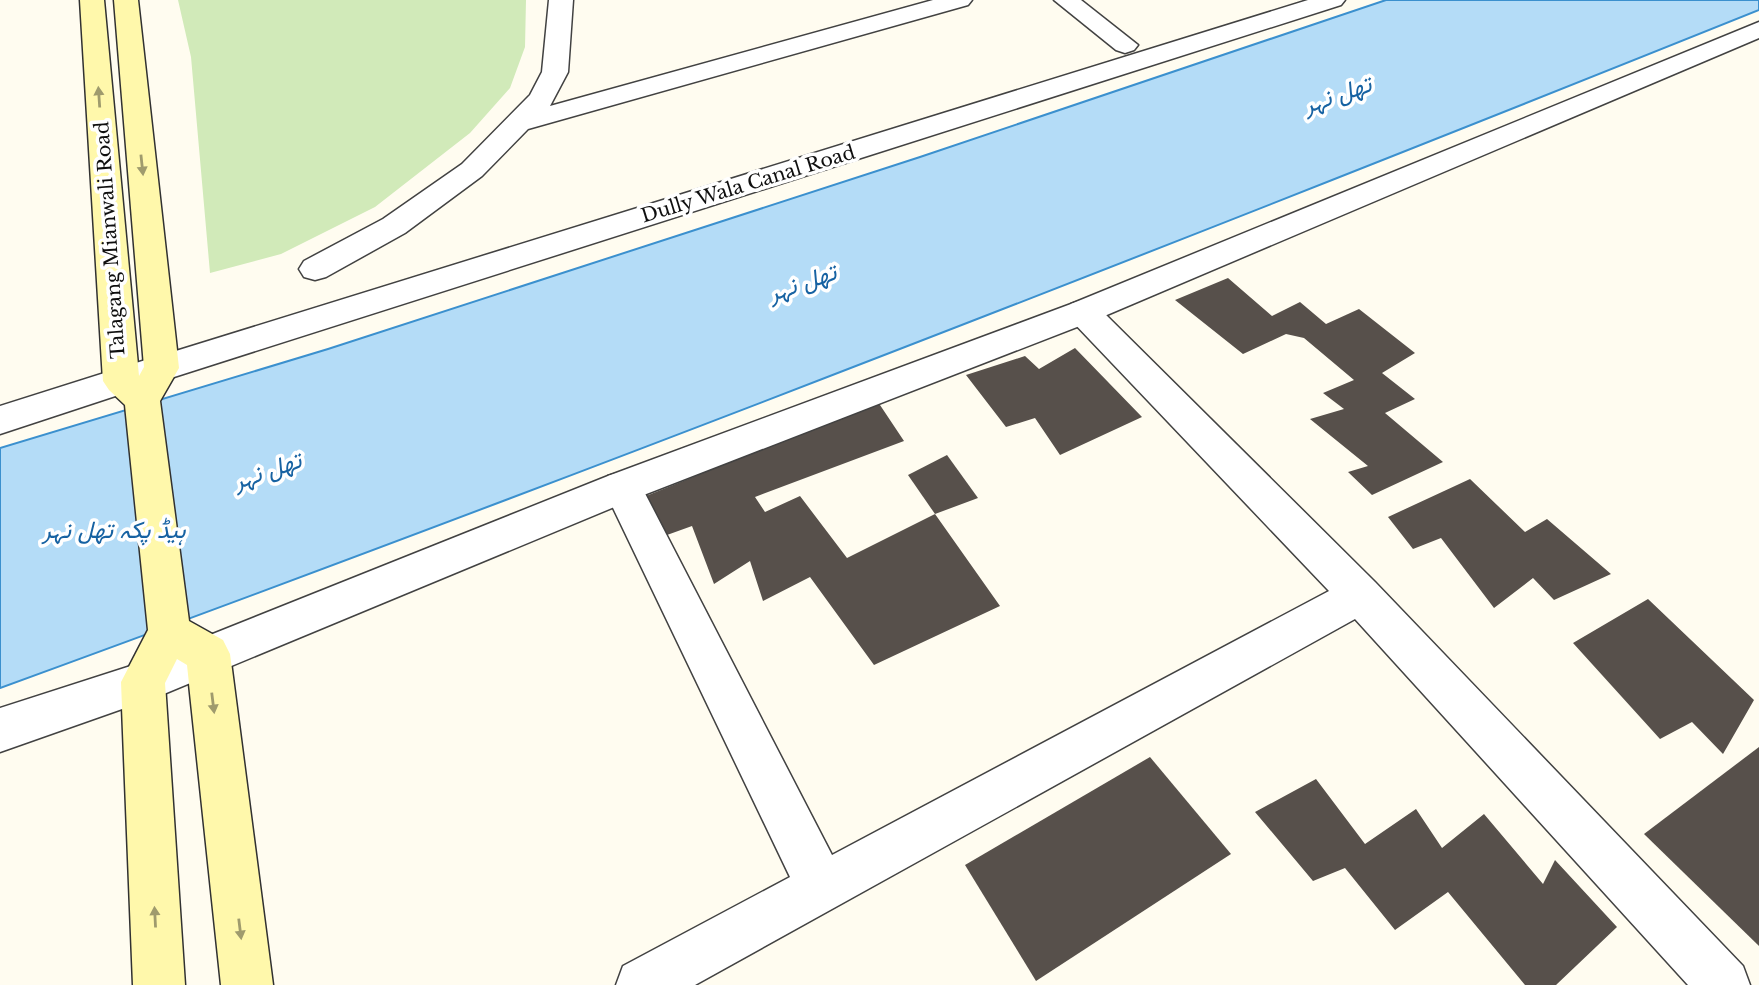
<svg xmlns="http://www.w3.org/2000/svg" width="1759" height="985" viewBox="0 0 1759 985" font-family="'Libre Baskerville',Vazirmatn,serif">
	<rect width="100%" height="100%" fill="#fffcf0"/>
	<path fill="#d1eab9" d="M178,0H526L525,47L510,88L470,133L375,207L281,254L210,273L191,57Z"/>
	<path fill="#b4dcf7" stroke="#3b90ce" stroke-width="2" d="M1386,0H1759V10C1176,244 590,473 0,688V448L328,349L920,157Z"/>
	<g fill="#57504b">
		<path d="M1228,278L1272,316L1300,302L1326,324L1359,309L1415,353L1382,373L1415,399L1385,413L1443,462L1372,495L1348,472L1368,466L1310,419L1344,409L1323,393L1354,380L1304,338L1286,334L1243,354L1175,300Z"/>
		<path d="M1075,348L1142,417L1060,455L1035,418L1006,427L966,375L1025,356L1039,369Z"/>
		<path d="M878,402L904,441L755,497L765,512L800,496L847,558L935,514L1000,606L874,665L810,577L763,601L750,561L714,584L692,526L667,535L646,496Z"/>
		<path d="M947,455L978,498L935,514L908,475Z"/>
		<path d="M1470,479L1525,532L1547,519L1611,574L1554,600L1533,578L1494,608L1441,538L1413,549L1388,517Z"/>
		<path d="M1648,599L1754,700L1723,754L1692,722L1660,739L1573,643Z"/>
		<path d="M1759,747V946L1644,834Z"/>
		<path d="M1150,757L1231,854L1036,981L965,865Z"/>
		<path d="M1316,779L1365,844L1416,809L1442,848L1484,814L1543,884L1555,860L1617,927L1556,985H1525L1448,892L1395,930L1345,868L1313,881L1255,812Z"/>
	</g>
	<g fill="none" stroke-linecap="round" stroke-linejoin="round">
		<g stroke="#424242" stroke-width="3">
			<g id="minor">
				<path d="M549,0H573L568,72L550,106L933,0H972L968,5L528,129L482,176L405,233L326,277L315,280L304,277L299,269L304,261L383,219L462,164L530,95L542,72Z"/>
				<path d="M1054,0H1081L1138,45L1134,50L1125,53L1116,50Z"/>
				<path d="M1083,300L1095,304L1375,582L1743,966L1750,985H1688L1355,619L695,985H616L623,966L790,877L603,487L608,476L622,472L636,476L832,855L1329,591L1071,320L1066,312L1071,304Z"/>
				<path d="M155,357L167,361L172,370L167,379L0,434V406Z"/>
			</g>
		</g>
		<g stroke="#424242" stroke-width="3">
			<g id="tertiary">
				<path d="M1308,0H1345L1341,5L174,377L162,381L150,377L145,368L150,359Z"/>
				<path d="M1759,22V38L1095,320L636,498L159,696L0,752V708L140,663L608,476L1071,304Z"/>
			</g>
		</g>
		<g stroke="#313131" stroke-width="3">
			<path id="secondary" d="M80,0H104L139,376L144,367L114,0H138L179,368L160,401L189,621L223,640L230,654L273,985H221L187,665L177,659L165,683L185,985H133L121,682L148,630L125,405L109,390L103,381Z"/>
		</g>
		<use href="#minor" fill="#fff" fill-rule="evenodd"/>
		<use href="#tertiary" fill="#fff" fill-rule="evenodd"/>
		<use href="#secondary" fill="#fff8ab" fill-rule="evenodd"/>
	</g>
	<defs><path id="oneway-solid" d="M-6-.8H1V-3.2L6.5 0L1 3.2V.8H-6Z" transform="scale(1.75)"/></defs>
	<g fill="#9f9b6d">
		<use href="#oneway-solid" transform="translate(99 97) rotate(-94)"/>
		<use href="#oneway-solid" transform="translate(142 165) rotate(84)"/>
		<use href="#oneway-solid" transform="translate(213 703) rotate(83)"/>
		<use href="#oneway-solid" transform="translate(155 917) rotate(-93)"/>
		<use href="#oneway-solid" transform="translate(240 929) rotate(83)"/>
	</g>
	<g text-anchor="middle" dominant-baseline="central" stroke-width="7" stroke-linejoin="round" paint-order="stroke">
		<g font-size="19" fill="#0f0f0f" stroke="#fff">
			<text transform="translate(748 184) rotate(-17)">Dully Wala Canal Road</text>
			<text transform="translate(110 240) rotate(-94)">Talagang Mianwali Road</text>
		</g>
		<g font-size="24" font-style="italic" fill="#1662a2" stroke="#fff">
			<text transform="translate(1337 94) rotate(-19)">تھل نہر</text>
			<text transform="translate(802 282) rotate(-19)">تھل نہر</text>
			<text transform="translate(267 470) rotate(-19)">تھل نہر</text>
			<text x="114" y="529">ہیڈ پکہ تھل نہر</text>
		</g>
	</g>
</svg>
